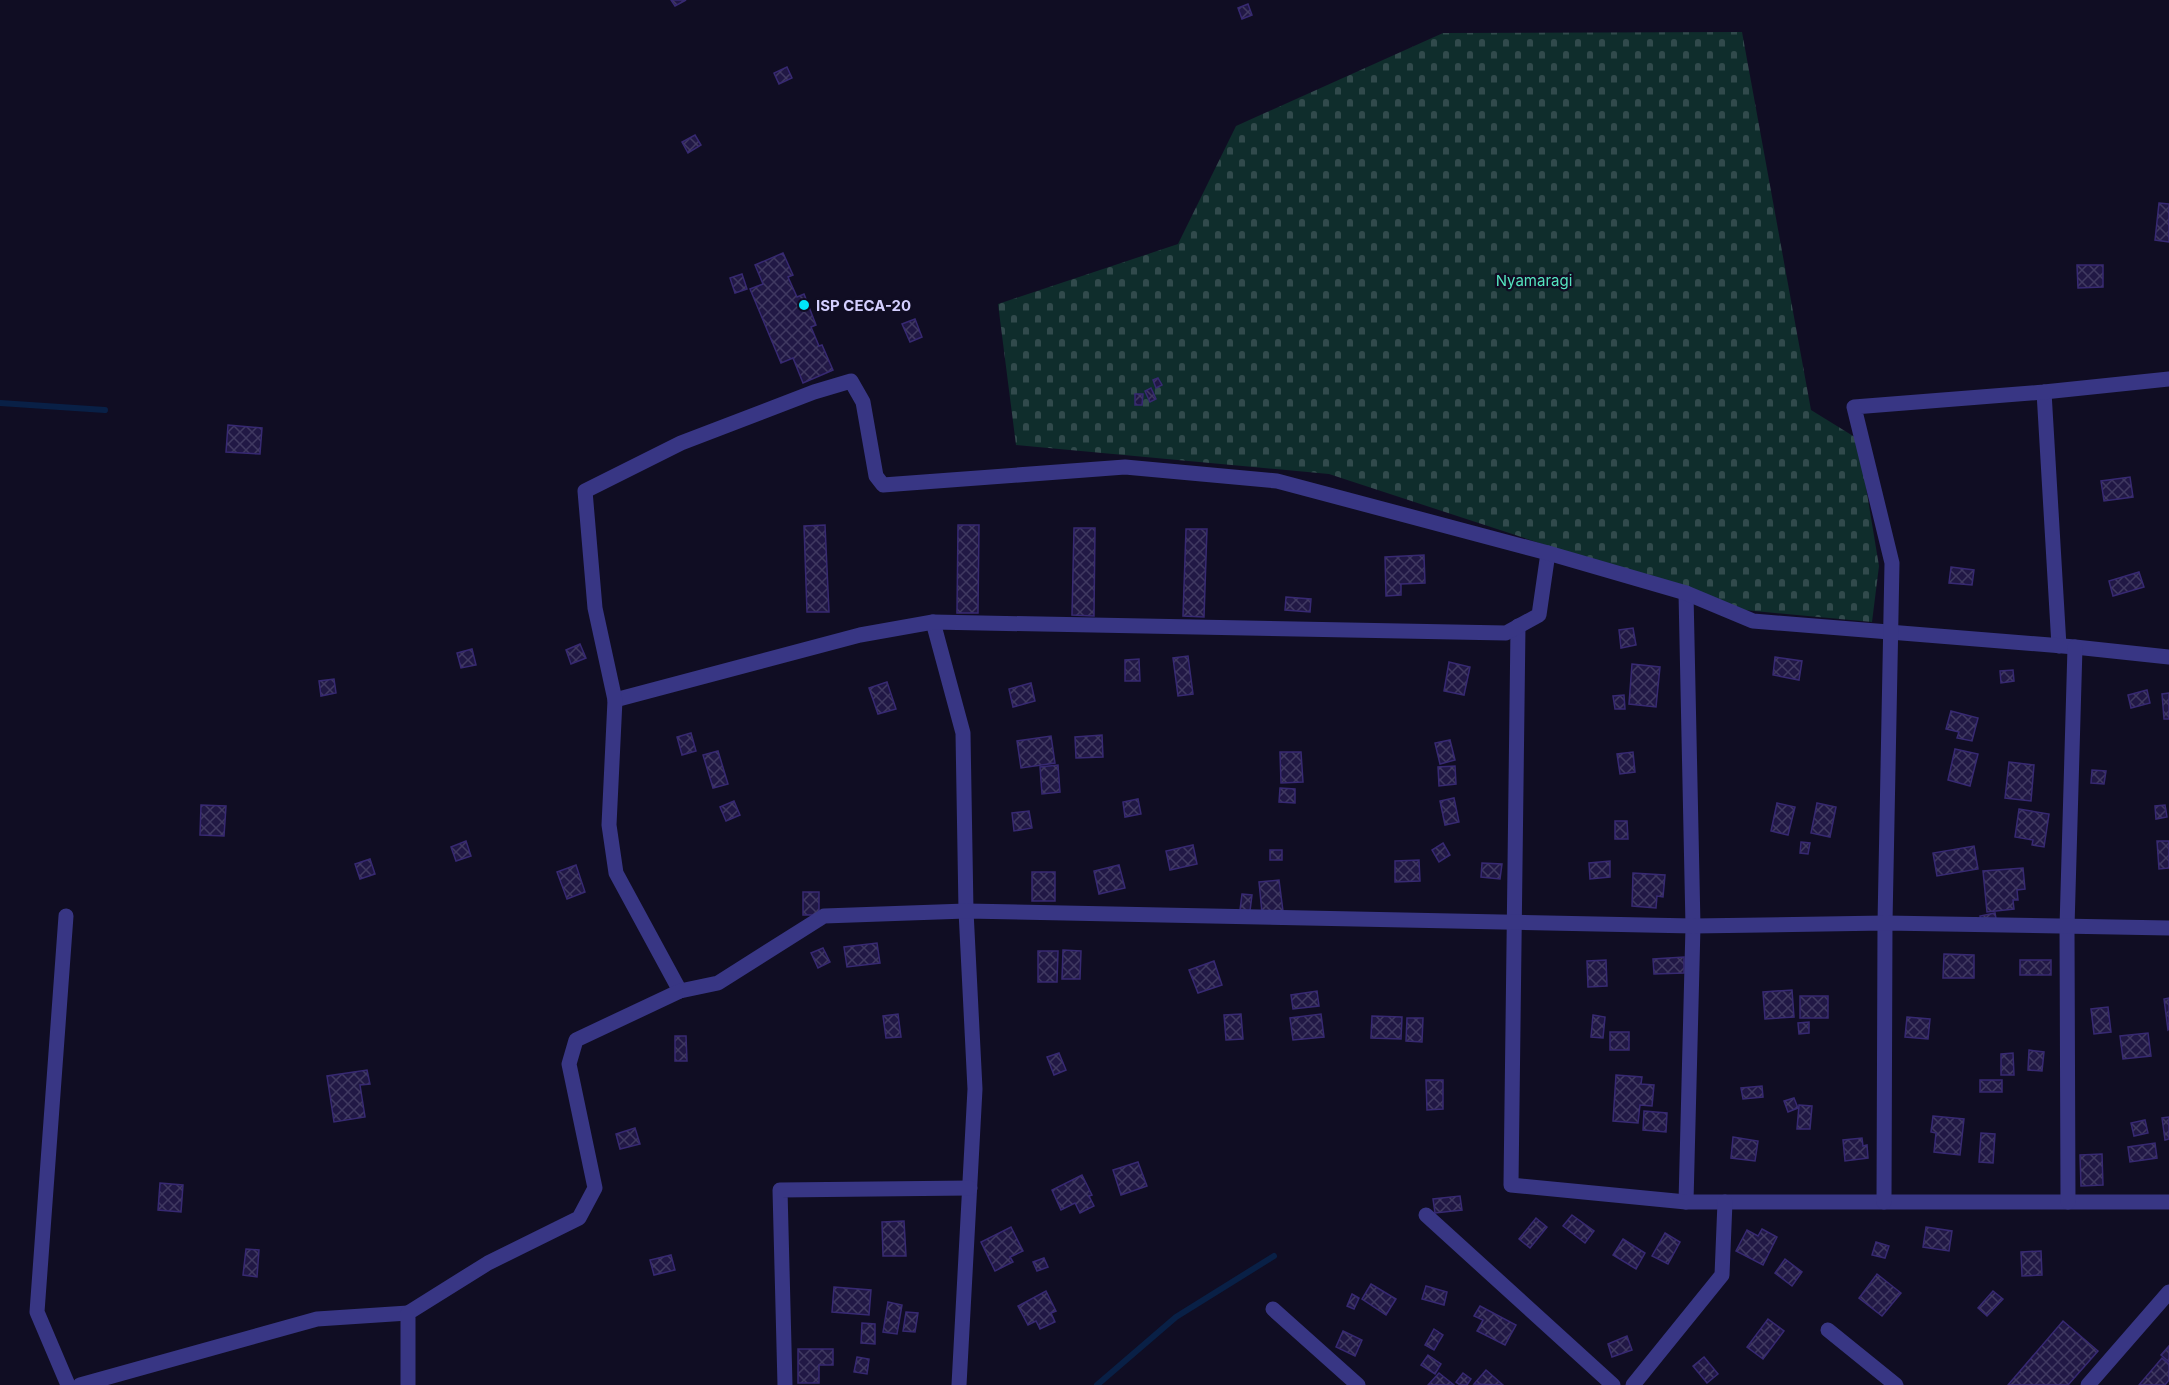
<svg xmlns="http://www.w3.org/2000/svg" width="2169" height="1385" viewBox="0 0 2169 1385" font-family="Inter,sans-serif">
	<defs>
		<pattern id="cemetery-stones" width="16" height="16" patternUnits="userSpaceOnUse" patternTransform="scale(1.5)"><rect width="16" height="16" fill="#0f2d2c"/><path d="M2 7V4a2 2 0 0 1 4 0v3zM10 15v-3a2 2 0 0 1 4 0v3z" fill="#314a4c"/></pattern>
		<pattern id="building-cross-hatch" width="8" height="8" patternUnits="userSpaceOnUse" patternTransform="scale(1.5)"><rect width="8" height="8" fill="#211845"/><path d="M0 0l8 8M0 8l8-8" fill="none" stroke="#403961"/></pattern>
	</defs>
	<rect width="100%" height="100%" fill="#100d23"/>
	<path fill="url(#cemetery-stones)" d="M1742,32L1811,410L1858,439L1879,566L1872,622L1744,610L1329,474L1016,445L998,304L1178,244L1236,126L1443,33Z"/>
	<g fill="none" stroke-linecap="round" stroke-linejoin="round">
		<g stroke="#092046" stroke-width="6">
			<path d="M0,403L105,410"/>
			<path d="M1097,1385L1176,1317L1274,1256"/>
		</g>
	</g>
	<g fill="url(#building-cross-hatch)" stroke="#372972" stroke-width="1.5">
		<path d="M671,0H686L675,6Z"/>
		<path d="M1248,4L1252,15L1242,19L1238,8Z"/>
		<path d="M787,67L792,78L779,84L774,73Z"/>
		<path d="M695,135L701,145L688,153L682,142Z"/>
		<path d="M2159,203L2169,204V242L2155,240Z"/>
		<path d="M783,253L793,275L788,277L797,297L804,294L816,325L811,327L819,346L822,345L833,370L803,383L793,358L781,363L750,289L763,284L755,265Z"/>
		<path d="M2077,265H2103V287L2078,288Z"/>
		<path d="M742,274L747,289L735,293L730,278Z"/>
		<path d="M915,319L922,337L910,342L902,324Z"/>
		<path d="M1158,378L1162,385L1156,388L1153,380Z"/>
		<path d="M1151,388L1156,399L1150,402L1145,391Z"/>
		<path d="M1135,394H1143L1142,405H1135Z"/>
		<path d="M228,425L262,428L260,454L226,452Z"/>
		<path d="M2130,477L2133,497L2104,501L2101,481Z"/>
		<path d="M825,525L829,612H807L804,526Z"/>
		<path d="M958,525H979L978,613H957Z"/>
		<path d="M1074,528H1095L1094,616L1072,615Z"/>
		<path d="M1186,529H1207L1204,617L1183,616Z"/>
		<path d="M1424,555L1425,583L1401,584V595L1386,596L1385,557Z"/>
		<path d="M1951,567L1974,570L1972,585L1949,583Z"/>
		<path d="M2139,572L2144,587L2113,596L2109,581Z"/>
		<path d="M1286,597L1311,599L1310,612L1285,610Z"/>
		<path d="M1633,628L1636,645L1621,648L1619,630Z"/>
		<path d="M580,644L586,658L571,664L566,650Z"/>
		<path d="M472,649L476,665L461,668L457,653Z"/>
		<path d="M1188,656L1193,694L1178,696L1173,658Z"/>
		<path d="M1775,657L1802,661L1799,680L1773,675Z"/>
		<path d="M1139,659L1140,681H1125V660Z"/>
		<path d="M1449,662L1470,667L1464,695L1444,691Z"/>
		<path d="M1632,664L1660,667L1656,707L1629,704Z"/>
		<path d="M2013,670L2014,681L2001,683L2000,671Z"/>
		<path d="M334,679L336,693L321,696L319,681Z"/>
		<path d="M887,682L896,709L878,714L869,688Z"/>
		<path d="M1031,683L1035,701L1013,707L1009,689Z"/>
		<path d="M2147,690L2150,703L2131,708L2128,695Z"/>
		<path d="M2169,693V719H2164L2162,694Z"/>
		<path d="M1624,695L1625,709H1615L1613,696Z"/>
		<path d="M1951,711L1978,718L1972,741L1957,738L1959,732L1946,729Z"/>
		<path d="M691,733L696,751L682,755L677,737Z"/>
		<path d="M1102,735L1103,757L1076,758L1075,737Z"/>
		<path d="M1051,736L1055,763L1021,768L1017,741Z"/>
		<path d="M1450,740L1455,760L1440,764L1435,743Z"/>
		<path d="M1955,749L1978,754L1970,786L1948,780Z"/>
		<path d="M718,751L728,784L713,788L703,755Z"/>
		<path d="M1280,752H1301L1303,782L1281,783Z"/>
		<path d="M1633,752L1635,772L1620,774L1617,754Z"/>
		<path d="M2009,762L2034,765L2031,801L2005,798Z"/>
		<path d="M1058,765L1060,792L1042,794L1040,767Z"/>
		<path d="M1455,766L1456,784L1439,786L1438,767Z"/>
		<path d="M2092,770L2106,771L2104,784L2091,783Z"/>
		<path d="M1280,788L1295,789V803L1279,802Z"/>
		<path d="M1454,798L1459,822L1445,825L1440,801Z"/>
		<path d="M1138,799L1141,814L1125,817L1123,802Z"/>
		<path d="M734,801L740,815L726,821L720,807Z"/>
		<path d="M1777,803L1795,807L1788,835L1771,831Z"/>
		<path d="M1817,803L1836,807L1830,837L1811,833Z"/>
		<path d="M201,805L226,806L224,836L200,835Z"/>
		<path d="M2165,805L2167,817L2156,819L2155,806Z"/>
		<path d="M2019,809L2049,814L2044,847L2032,845L2033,840L2015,837Z"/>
		<path d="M1029,811L1032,828L1014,831L1012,813Z"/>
		<path d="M1615,821H1627L1628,839H1615Z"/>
		<path d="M466,841L471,856L456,861L451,847Z"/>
		<path d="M2157,841H2169V868L2159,869Z"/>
		<path d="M1801,842L1810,843L1808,854L1800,853Z"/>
		<path d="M1443,843L1450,855L1439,862L1432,850Z"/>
		<path d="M1193,845L1197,864L1170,870L1166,851Z"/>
		<path d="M1974,846L1978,869L1937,876L1933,853Z"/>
		<rect x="1270" y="850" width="12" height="10"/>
		<path d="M370,859L375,874L360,879L355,864Z"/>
		<path d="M1419,860L1420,881L1395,882V861Z"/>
		<path d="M1610,861V877L1590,879L1589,863Z"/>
		<path d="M1482,863L1502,864L1500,879L1481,877Z"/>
		<path d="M576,865L585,892L567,899L557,872Z"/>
		<path d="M1119,865L1125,888L1099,894L1094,871Z"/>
		<path d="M2023,868L2025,889L2017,890L2018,900H2013L2014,909L1987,912L1983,871Z"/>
		<rect x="1032" y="872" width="23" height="29"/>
		<path d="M1633,873L1665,875L1663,897L1657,896L1656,908L1632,906Z"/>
		<path d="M1279,880L1283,911L1262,913L1259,882Z"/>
		<rect x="803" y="892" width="16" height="23"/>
		<path d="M1242,894L1252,895L1250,911L1240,910Z"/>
		<path d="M1995,913L1997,924L1982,927L1980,916Z"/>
		<path d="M877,943L880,963L847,967L844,947Z"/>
		<path d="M823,948L830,962L818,968L811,953Z"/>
		<path d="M1063,950L1081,951L1080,979H1062Z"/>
		<path d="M1038,951H1058L1057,982H1038Z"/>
		<path d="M1944,954L1974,955V978H1943Z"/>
		<path d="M1684,957V973L1654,974L1653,959Z"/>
		<path d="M1606,960L1607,986L1588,987L1587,961Z"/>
		<rect x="2020" y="960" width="31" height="15"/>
		<path d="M1214,961L1222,985L1198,993L1189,970Z"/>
		<path d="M1792,990L1794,1017L1765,1019L1763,992Z"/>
		<path d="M1317,991L1319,1006L1293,1009L1291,995Z"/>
		<rect x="1800" y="996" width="28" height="22"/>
		<path d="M2169,998V1029L2168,1030L2164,999Z"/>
		<path d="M2108,1007L2111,1032L2094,1034L2091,1009Z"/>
		<path d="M898,1014L901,1037L886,1038L883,1016Z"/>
		<path d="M1241,1014L1243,1039L1226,1040L1224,1015Z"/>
		<path d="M1321,1014L1324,1037L1293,1040L1290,1018Z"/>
		<path d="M1593,1015L1605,1017L1603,1038L1591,1037Z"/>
		<path d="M1372,1016L1402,1017L1401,1039L1371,1038Z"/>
		<path d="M1907,1017L1930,1019L1928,1039L1905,1037Z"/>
		<path d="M1407,1018H1423L1422,1042L1406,1041Z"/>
		<path d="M1809,1022V1033L1799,1034L1798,1023Z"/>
		<rect x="1610" y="1032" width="19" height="18"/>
		<path d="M2148,1033L2151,1056L2123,1059L2120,1036Z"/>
		<path d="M675,1036H686L687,1061H675Z"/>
		<path d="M2029,1050L2044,1052L2042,1071L2028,1070Z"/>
		<path d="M1059,1053L1066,1070L1054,1075L1047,1057Z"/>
		<path d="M2013,1053L2014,1075H2001V1054Z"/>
		<path d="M367,1070L370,1084L360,1085L365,1117L334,1122L327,1076Z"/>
		<path d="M1616,1075L1642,1077L1641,1084L1654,1085L1652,1106L1640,1105L1638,1123L1613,1121Z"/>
		<path d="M1426,1080H1443V1109L1427,1110Z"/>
		<rect x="1980" y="1080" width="22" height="12"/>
		<path d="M1762,1086L1763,1097L1743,1099L1741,1088Z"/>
		<path d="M1794,1098L1798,1108L1788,1112L1784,1101Z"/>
		<path d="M1799,1105L1812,1106L1810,1129H1797Z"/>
		<path d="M1644,1111L1667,1113L1666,1132L1643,1130Z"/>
		<path d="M1933,1116L1964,1119L1960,1155L1934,1152L1936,1133L1931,1132Z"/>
		<path d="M2169,1117V1139L2165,1140L2162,1118Z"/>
		<path d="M2145,1120L2148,1133L2134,1136L2131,1123Z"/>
		<path d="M635,1128L640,1144L620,1149L616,1134Z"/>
		<path d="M1981,1133L1995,1134L1993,1163L1979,1162Z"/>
		<path d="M1733,1137L1758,1141L1755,1161L1731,1158Z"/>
		<path d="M1862,1138L1863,1146L1867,1145L1868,1158L1845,1161L1843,1140Z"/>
		<path d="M2155,1143L2157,1158L2130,1162L2128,1147Z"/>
		<path d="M2102,1154L2103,1185L2081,1186L2080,1155Z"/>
		<path d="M1138,1162L1147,1186L1121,1195L1113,1170Z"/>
		<path d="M1082,1175L1092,1195L1089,1196L1094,1206L1080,1213L1075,1203L1061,1210L1052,1190Z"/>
		<path d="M160,1183L183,1185L181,1212L158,1210Z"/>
		<path d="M1460,1196L1462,1210L1435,1213L1433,1199Z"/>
		<path d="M1572,1215L1594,1231L1585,1243L1563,1226Z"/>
		<path d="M1536,1218L1547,1227L1530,1248L1519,1239Z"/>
		<path d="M904,1221L906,1256H883L882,1222Z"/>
		<path d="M1011,1227L1023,1251L1010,1257L1013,1262L995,1271L981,1242Z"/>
		<path d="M1926,1227L1952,1231L1949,1251L1923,1247Z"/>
		<path d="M1762,1229L1777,1237L1763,1265L1736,1251L1747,1230L1758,1236Z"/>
		<path d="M1665,1233L1680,1242L1668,1264L1652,1256Z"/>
		<path d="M1623,1239L1645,1253L1636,1269L1613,1255Z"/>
		<path d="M1876,1242L1889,1246L1885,1258L1872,1255Z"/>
		<path d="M246,1249L259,1250L257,1277L243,1275Z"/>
		<path d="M2041,1251L2042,1275L2022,1276L2021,1252Z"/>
		<path d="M671,1255L675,1270L654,1275L650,1260Z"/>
		<path d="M1044,1258L1048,1267L1037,1271L1033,1262Z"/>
		<path d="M1785,1259L1802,1272L1792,1286L1775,1273Z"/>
		<path d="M1877,1274L1901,1293L1882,1316L1859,1298Z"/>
		<path d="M1371,1284L1396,1299L1386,1315L1362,1299Z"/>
		<path d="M1426,1286L1447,1292L1444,1305L1422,1299Z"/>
		<path d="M834,1287L871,1290L869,1315L832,1312Z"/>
		<path d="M1046,1291L1056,1311L1051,1313L1055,1322L1040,1329L1036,1321L1028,1325L1018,1306Z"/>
		<path d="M1993,1291L2003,1299L1987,1316L1978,1308Z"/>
		<path d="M1352,1294L1359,1298L1354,1309L1347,1306Z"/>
		<path d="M888,1302L902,1305L897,1334L883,1332Z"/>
		<path d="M1480,1306L1516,1325L1505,1345L1477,1331L1483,1320L1474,1316Z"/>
		<path d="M906,1312L918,1313L915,1332L903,1331Z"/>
		<path d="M1768,1319L1784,1331L1763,1359L1747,1347Z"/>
		<path d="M2063,1321L2098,1351L2068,1385H2008Z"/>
		<path d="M862,1323L875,1324V1344L861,1343Z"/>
		<path d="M1434,1329L1443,1335L1434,1350L1425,1345Z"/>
		<path d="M1343,1331L1362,1340L1355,1356L1336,1347Z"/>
		<path d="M1627,1336L1632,1350L1612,1357L1608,1344Z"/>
		<path d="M2169,1346V1362L2161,1355Z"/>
		<path d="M798,1349H833V1365H819V1383H798Z"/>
		<path d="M1428,1355L1441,1364L1435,1374L1421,1365Z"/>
		<path d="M857,1357L869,1359L867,1374L854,1372Z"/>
		<path d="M1704,1357L1718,1374L1707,1383L1693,1366Z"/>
		<path d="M2162,1358L2169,1364V1380L2165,1385H2139Z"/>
		<path d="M1486,1370L1503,1385L1474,1384Z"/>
		<path d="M1439,1373L1454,1385H1428Z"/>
		<path d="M1463,1373L1471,1379L1467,1385H1460L1456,1382Z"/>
	</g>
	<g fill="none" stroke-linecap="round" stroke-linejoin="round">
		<g stroke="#383684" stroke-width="15">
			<path d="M2044,392L2059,646"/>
			<path d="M1686,593L1693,926L1686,1202"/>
			<path d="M933,622L963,733L966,911L975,1089L959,1385"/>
			<path d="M1518,626L1511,1185L1686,1202H2169"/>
			<path d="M615,700L860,635L933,622L1506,633L1539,615L1548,553"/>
			<path d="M66,916L37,1312L68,1385"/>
			<path d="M680,991L616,873L609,825L615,700L595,608L585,491L681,443L814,392L851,381L863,402L876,476L883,485L1125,467L1277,481L1548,553L1686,593L1753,621L2075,647L2169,657"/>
			<path d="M1884,1202L1885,923L1892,563L1854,407L2044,392L2169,379"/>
			<path d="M2068,1202L2067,927L2075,647"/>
			<path d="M1426,1215L1613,1385"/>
			<path d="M1273,1309L1358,1385"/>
			<path d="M1828,1330L1896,1385"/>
			<path d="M80,1385L317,1319L408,1313"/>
			<path d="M408,1385V1313L488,1263L579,1218L595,1188L569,1064L576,1040L680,991L718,983L824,916L966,911L1693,926L1885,923L2169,928"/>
			<path d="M785,1385L780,1190L970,1188"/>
			<path d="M1633,1385L1722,1275L1725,1202"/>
			<path d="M2088,1385L2169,1292"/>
		</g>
	</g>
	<circle fill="#00e4fa" stroke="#100d23" stroke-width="2" cx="804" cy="305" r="6"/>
	<g text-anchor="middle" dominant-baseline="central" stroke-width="4.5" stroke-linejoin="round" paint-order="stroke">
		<g font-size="15" fill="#55e4bf" stroke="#100d23">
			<text x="1534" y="280">Nyamaragi</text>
		</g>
		<g font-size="15" font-weight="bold" fill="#d4cfff" stroke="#100d23" text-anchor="start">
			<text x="816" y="305">ISP CECA-20</text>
		</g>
	</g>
</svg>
